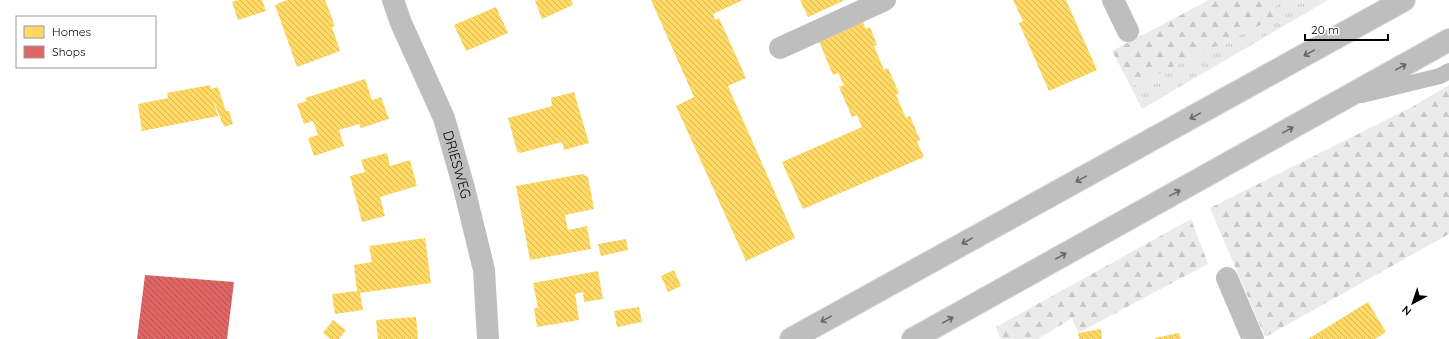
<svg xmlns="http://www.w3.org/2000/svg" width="1449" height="339" viewBox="0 0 1449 339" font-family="Quicksand,sans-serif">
	<defs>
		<pattern id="grass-tufts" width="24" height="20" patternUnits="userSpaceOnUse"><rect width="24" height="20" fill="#ebebeb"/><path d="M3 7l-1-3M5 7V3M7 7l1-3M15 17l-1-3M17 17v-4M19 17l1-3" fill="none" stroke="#c8c8c8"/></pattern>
		<pattern id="forest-firs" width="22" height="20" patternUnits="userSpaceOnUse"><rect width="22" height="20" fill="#ebebeb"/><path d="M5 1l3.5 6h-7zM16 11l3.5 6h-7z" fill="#c8c8c8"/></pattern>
		<pattern id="homes-back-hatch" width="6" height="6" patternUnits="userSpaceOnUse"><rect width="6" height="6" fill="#ffd966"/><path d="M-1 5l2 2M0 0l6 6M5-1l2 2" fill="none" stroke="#d9b857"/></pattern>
		<pattern id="shops-back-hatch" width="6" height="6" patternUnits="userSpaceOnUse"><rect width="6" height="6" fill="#e06666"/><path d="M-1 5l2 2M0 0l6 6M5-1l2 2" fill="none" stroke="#b35252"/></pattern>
	</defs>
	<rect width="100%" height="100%" fill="#fff"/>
	<path fill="url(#grass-tufts)" d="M1284,0H1328L1142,109L1131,87L1275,18L1273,8Z"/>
	<g fill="url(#forest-firs)">
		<path d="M1209,0H1284L1273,8L1275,18L1131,87L1112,51Z"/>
		<path d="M1449,85V234L1265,337L1210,208L1412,107Z"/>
		<path d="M1191,219L1208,264L1078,333L1072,318L1038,339H1000L996,327Z"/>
	</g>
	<g fill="url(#homes-back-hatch)">
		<path d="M238,0H262L266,11L238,20L232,2Z"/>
		<path d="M287,0H325L335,26L332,27L340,51L297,67L275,5Z"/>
		<path d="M537,0H571L573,5L542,19L535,1Z"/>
		<path d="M651,0H743L713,14L715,20L719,18L746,78L728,86L795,238L746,261L676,106L694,97Z"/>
		<path d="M800,0H845L808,17Z"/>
		<path d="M1013,0H1066L1097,70L1049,91L1019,23L1023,21Z"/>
		<path d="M496,7L508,33L466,51L454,25Z"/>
		<path d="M862,20L866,29L870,27L877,45L874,46L884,70L888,68L899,93L896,95L906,118L910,116L920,140L917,142L924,157L803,209L782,162L862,127L857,115L852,117L839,87L844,85L838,73L833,75L818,39Z"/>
		<path d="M365,79L372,100L381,97L389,119L361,128L359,124L339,130L344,146L314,156L308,138L318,135L313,121L304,124L297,104L307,101L305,98Z"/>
		<path d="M210,85L211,89L218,87L226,111H229L233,124L224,127L213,100L218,116L142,131L138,104L168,98L167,93Z"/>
		<path d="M574,92L589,143L564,150L562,142L520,153L517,151L508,118L552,106L551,98Z"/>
		<path d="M387,153L390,166L410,160L417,186L380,197L385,216L362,222L350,176L365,172L361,160Z"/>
		<path d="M582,174L588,177L594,209L565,215L568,230L587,226L591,249L530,260L516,186Z"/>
		<path d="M425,238L431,283L360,293L363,310L335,314L332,294L357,291L354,265L372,262L369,246Z"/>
		<path d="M626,239L628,250L601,256L598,244Z"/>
		<path d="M674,270L681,286L668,292L661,276Z"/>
		<path d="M598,271L603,299L584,302L583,292L575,294L579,320L537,327L534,308H538L533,283Z"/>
		<path d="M1368,302L1386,332L1375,339H1308Z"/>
		<path d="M639,307L642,322L617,327L614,311Z"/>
		<path d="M416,317L418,339H378L376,320Z"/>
		<path d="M333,320L346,330L339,339H330L323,333Z"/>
		<path d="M1101,329L1102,339H1079L1078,333Z"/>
		<path d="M1179,333L1181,339H1155V338Z"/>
	</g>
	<path fill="url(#shops-back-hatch)" d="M145,275L234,282L227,339H137Z"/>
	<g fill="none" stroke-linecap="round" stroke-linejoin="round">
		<g stroke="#dbdbdb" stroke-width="24">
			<g id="trunk">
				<path d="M791,339L1404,0"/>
				<path d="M913,339L1449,40"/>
			</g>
		</g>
		<path stroke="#bebebe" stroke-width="16" d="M1362,95L1440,76L1449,71"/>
		<g stroke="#bebebe" stroke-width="22">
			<path id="s1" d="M393,0L401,23L444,118L464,188L484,270L488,339"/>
			<path d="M1113,0L1128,31"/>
			<path d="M780,48L885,0"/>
			<path d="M1227,278L1253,339"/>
		</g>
		<use href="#trunk" stroke="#bebebe" stroke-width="22"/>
	</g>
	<defs><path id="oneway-shaft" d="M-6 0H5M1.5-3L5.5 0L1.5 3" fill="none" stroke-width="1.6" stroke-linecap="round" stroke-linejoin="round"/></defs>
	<g stroke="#686868">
		<use href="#oneway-shaft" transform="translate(1309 53) rotate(151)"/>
		<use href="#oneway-shaft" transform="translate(1401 67) rotate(-29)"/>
		<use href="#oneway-shaft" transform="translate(1195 116) rotate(151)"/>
		<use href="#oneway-shaft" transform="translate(1288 130) rotate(-29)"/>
		<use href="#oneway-shaft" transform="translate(1081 179) rotate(151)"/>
		<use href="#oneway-shaft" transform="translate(1175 193) rotate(-29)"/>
		<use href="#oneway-shaft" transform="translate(967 241) rotate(151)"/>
		<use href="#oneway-shaft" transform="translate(1061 256) rotate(-29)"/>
		<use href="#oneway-shaft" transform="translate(826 319) rotate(151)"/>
		<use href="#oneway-shaft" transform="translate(948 320) rotate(-29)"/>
	</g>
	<g text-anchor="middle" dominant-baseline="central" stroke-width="4" stroke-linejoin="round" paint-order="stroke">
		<g font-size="14" fill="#000" stroke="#fff">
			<text stroke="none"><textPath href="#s1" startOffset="177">DRIESWEG</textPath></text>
		</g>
	</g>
	<rect x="16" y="16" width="140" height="52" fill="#ffffff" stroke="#999999"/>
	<rect x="24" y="26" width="20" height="12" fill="#ffd966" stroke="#999999"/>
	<text x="52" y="36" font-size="12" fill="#000000">Homes</text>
	<rect x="24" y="46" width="20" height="12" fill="#e06666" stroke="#999999"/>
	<text x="52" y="56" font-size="12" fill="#000000">Shops</text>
	<g transform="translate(1413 303) rotate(220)" stroke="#ffffff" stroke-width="3" paint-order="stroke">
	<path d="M0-3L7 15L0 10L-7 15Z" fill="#000000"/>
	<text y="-6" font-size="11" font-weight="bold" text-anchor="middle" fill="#000000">N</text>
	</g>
	<path d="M1305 34v6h83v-6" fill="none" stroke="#000000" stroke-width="2"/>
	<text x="1311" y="34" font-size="12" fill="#000000" stroke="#ffffff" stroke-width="3" paint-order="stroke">20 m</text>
</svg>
